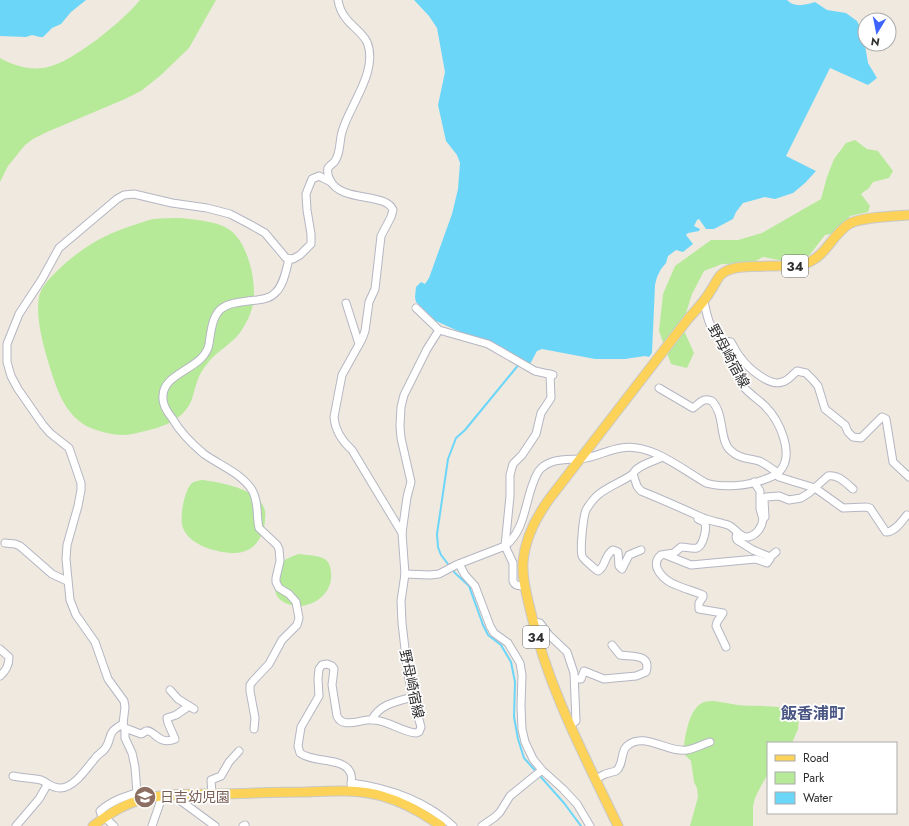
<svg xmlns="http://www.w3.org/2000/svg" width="909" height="826" viewBox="0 0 909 826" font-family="Jost,'Noto Sans JP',sans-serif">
	<rect width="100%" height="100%" fill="#f0e9e0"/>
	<g fill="#b6ea99">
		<path d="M140,0H216L189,48L161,75L141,91L125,99L47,132L33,139L25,145L8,166L0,182V58C14,66 32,71 48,67C74,61 123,21 140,0Z"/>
		<path d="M855,140L867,149L878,151L893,171L889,178L873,182L869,188L861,194L870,206L868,212L850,216C844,226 838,234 825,235L808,257L789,262L763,257L752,263L722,264L704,271L692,294L682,326L694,353L687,368L671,364L659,331L663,294L675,266L711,240H738L762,233L821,199L827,177L834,159L846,143Z"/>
		<path d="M181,218C197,220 217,221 230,230C248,243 257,282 253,303C252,311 248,320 243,328C235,343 217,350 207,364C203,369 199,375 197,382C194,390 193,400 188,407C177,423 159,428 141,432C135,433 130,435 124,435C112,435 101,432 91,428C69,419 59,396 52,374C45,352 35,320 39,297C41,287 49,279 56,272C78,250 104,234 134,225C141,223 147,220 154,219C163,218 172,218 181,218Z"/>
		<path d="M202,480C218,482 253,488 262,504C265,508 266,514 265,518C265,536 255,552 235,553C218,553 190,546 183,528C179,519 184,492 191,484C194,481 197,481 202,480Z"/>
		<path d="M299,554C307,555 315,555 323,558C329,561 331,567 331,573C334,598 302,615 282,601C272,594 275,583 277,573C278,571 279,566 280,564C284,559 293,556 299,554Z"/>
		<path d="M714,701C722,702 730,704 738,705C756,707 785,703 799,715L798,729L792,743H768V774L761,786L755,798L753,806V826H690L698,797L697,788L694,782L691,761L683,753C685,738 688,708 704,702C707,701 711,701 714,701Z"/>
	</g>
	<g fill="#6cd6f9">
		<path d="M0,0H86L71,12L61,24L52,28L43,37H40L32,35L26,37L0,36Z"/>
		<path d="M414,0H787C795,8 804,5 815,2L827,10L846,13L857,21L863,33L868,63L877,78L868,85L830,68L786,156L816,171L805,183L793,193L775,199L765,197L743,203L736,212L733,219L714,229H706L699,219L697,220L694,226L700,229L699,231L688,233L686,235L693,244L683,252L676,250L668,256L666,263L661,269L657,277L655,285L652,353L649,357L645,356L625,359H595L542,349L537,351L529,366L502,347L458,331L436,321L416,302L415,297L416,287L421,282L425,284L429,278L452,214L458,189L460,163L457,155L446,141L438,105L445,72L437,28L429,16Z"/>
	</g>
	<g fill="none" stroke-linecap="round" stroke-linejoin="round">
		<path stroke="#6cd6f9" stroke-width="2" d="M520,363L465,430L456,438L448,459L437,534L438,547L441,555L455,573L469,586L483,625L488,635L501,645L511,662L515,682L514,717L518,739L524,758L564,803L581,826"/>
		<g stroke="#b4b6c2" stroke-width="9">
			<g id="minor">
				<path d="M338,0C339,6 341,12 345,17C351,26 362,32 367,42C379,71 349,106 342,132C339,142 341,152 335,161C333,164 330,165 328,168C327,172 328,176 330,180C341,203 386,192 393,210L391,217L381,236L375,289L369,302L365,331L362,339L342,375L334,417C335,431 342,441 352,450L402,533"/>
				<path d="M346,303L359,344"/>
				<path d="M416,308L439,330L488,344L535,371L553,375"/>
				<path d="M724,341L731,342C734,347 737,354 741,358C748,368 770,387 782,382C788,381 792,375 797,371L806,373L813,380L818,386L825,409L845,425L848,432L853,437L861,438L882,417L886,419L893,462L909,477"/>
				<path d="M659,388L693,408C700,403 703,397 712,401C725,415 719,439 730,450C739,459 749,458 759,461C766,464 772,469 778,473"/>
				<path d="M662,457C653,462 637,465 633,474L637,486L641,491C661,499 681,508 701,517C709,521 719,522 728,525C736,528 739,538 748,537C757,535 762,527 763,519L765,517L764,500L766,497L779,496L789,500L801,498L809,493L828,476C838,474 846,483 853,489"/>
				<path d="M633,474C622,482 608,486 598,495C593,499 589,505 586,510C583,518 580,548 582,556C583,559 595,569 598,571C606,567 604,555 613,550L618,552L619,566L622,569L629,555L641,550"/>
				<path d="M776,474L779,477L795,482L815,488L843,508L866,507L870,508L886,532C895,532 902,521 907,515"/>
				<path d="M754,482L760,491V509L763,519"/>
				<path d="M698,519C699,520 703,521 704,522C708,527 703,546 697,548C692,549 686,547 681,547L674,553L661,555C648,566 665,581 676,585C685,589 694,591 703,595V597L699,603V609L723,613L717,622L716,626L726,647"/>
				<path d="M737,533L736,537L737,540L753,550L770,557L776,552"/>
				<path d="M5,543L15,544L20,546L52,574L67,581"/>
				<path d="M666,555L691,565L756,559L767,563L770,559V557"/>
				<path d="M459,564L465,575L475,586L490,626L494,633L508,643L520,663L522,675L521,706L522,729L525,742L533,759L542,770L563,789L577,804L590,826"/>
				<path d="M405,574L430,575L439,574L456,565L505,546C528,528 524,496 538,472C548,458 565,460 580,459C594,458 607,450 621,448C649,442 682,469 706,483C723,488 747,486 763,480C769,478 775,476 779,472C796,455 779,420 765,406C758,399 749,394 743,386C734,372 733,354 724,341C721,338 717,336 715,333C708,324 706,311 704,301"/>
				<path d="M525,586C519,586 515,586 513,581V563L505,546L510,496V475L513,464L522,455L536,434L541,413L551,398L550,374"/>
				<path d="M533,622L540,623L549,635L567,652L574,673L576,721L570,725"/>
				<path d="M0,649L9,657C9,665 6,671 0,676"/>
				<path d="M575,679H581L584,671L604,679L636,676L646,672C652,653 630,657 620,655L612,645"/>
				<path d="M170,690L178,699L194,709"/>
				<path d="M372,720C379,704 398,701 413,697"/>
				<path d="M125,728L141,734C143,734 144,732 146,731C154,729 158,746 175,739L168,723L167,718L176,715L189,706"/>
				<path d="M254,729L255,718L250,691V685L253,681L269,664L282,640L297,625L299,618L296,602L289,594L279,588L276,582V578L280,561L279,549L277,545L259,528C256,515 259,502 252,490C241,473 221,466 204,454C192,444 180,432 172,418C167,412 162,404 163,396C163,372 205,369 209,344C214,306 219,304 257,300C264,299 271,298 276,292C284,284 286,270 289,259"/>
				<path d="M13,776C22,778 32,778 41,780C48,783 52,788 60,788C75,788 88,766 97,756C99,754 102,752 104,750C114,738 104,734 123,724"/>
				<path d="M596,779L605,774L616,771C624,765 620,752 627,746C644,731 667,753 687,750C694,749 703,744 710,742"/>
				<path d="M351,783C389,788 424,800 453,826"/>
				<path d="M351,791C351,785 353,776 350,772C343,757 313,763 300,753L298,746L301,727L319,696L318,679L319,669L322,665L327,664L332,666L334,669L332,685L337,716C343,730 362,718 374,720C389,721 402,732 416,733L419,732L421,727L414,702L408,675L402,623L401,601L405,574L402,533L407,497L411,482L401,438L400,426L401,407L404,395L427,349L439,330"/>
				<path d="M137,793L135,767L132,753L125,738V730L123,724L125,707L124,701L108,679L95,642L76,615L70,600L66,559L67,545L78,506L81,490V483L69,448L50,433L43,425L18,389L11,376L7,362V344L19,314L42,279L59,248L117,199L124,195L134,194L172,203L207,208L230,214L251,225L265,233L286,258L293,259L300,255L311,244V234L307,210L306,194L312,179L319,176L331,182"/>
				<path d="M212,794L211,780L221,776L229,762L239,751"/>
				<path d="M180,795L181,801L215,826"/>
				<path d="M16,826L39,799L47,785"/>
				<path d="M114,826L101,814L100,811C111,801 129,794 143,792"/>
				<path d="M152,826L162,797"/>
				<path d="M243,826L245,825"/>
				<path d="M482,826L495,817L500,812L510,796L542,770"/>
			</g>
		</g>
		<g stroke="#c9c9c9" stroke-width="11">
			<g id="major">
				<path d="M93,826C108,814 122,805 140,800C166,793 198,794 225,794C251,793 277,792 303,792C330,791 356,789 382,796C403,802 423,813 441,826"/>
				<path d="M618,826C585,757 548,688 531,613C527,596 522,579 523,562C525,538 536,517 550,498L688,319C696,310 705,301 711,290C715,285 717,277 723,273C738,261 785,270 807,263C826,256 832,235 849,224C860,217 895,216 909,215"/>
			</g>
		</g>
		<use href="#minor" stroke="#fff" stroke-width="7"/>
		<use href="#major" stroke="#fcd358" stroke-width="9"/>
	</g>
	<defs>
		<g id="school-disc" transform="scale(1.15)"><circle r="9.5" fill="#8d6e63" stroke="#fff"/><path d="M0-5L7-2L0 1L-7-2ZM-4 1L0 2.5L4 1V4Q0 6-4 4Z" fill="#fff"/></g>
	</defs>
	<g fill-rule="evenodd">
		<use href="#school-disc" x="145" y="797"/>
	</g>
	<g text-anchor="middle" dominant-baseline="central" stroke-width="3.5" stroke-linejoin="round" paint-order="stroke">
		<g fill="#fff" stroke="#6d6d6d" stroke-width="1">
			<rect x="782" y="255" width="26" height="22" rx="3"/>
			<rect x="523" y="626" width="26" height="22" rx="3"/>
		</g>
		<g font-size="13" font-weight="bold" fill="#2e2e2e">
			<text x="795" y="266">34</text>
			<text x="536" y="637">34</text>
		</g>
		<g font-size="14" fill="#2e2e2e" stroke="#fff">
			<text transform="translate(729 356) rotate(61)">野母崎宿線</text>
			<text transform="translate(412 684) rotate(78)">野母崎宿線</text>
		</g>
		<g font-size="14" fill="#785e54" stroke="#fff" text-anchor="start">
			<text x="160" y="797">日吉幼児園</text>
		</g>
		<g font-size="16" font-weight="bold" fill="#495583" stroke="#fff">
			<text x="813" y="713">飯香浦町</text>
		</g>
	</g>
	<rect x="767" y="742" width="130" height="72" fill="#ffffff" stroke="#ababab"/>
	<rect x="775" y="755" width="20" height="6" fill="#fcd358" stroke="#ababab"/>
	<text x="803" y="762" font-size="12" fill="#2e2e2e">Road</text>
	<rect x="775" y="772" width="20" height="12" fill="#b6ea99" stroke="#ababab"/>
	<text x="803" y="782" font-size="12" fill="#2e2e2e">Park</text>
	<rect x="775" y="792" width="20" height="12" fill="#6cd6f9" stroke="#ababab"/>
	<text x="803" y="802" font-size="12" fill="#2e2e2e">Water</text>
	<g transform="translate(877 32) rotate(190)"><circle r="19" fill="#ffffff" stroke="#ababab"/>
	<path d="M0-3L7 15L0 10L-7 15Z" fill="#3e65ff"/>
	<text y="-6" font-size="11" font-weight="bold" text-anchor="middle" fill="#2e2e2e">N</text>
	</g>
</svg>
